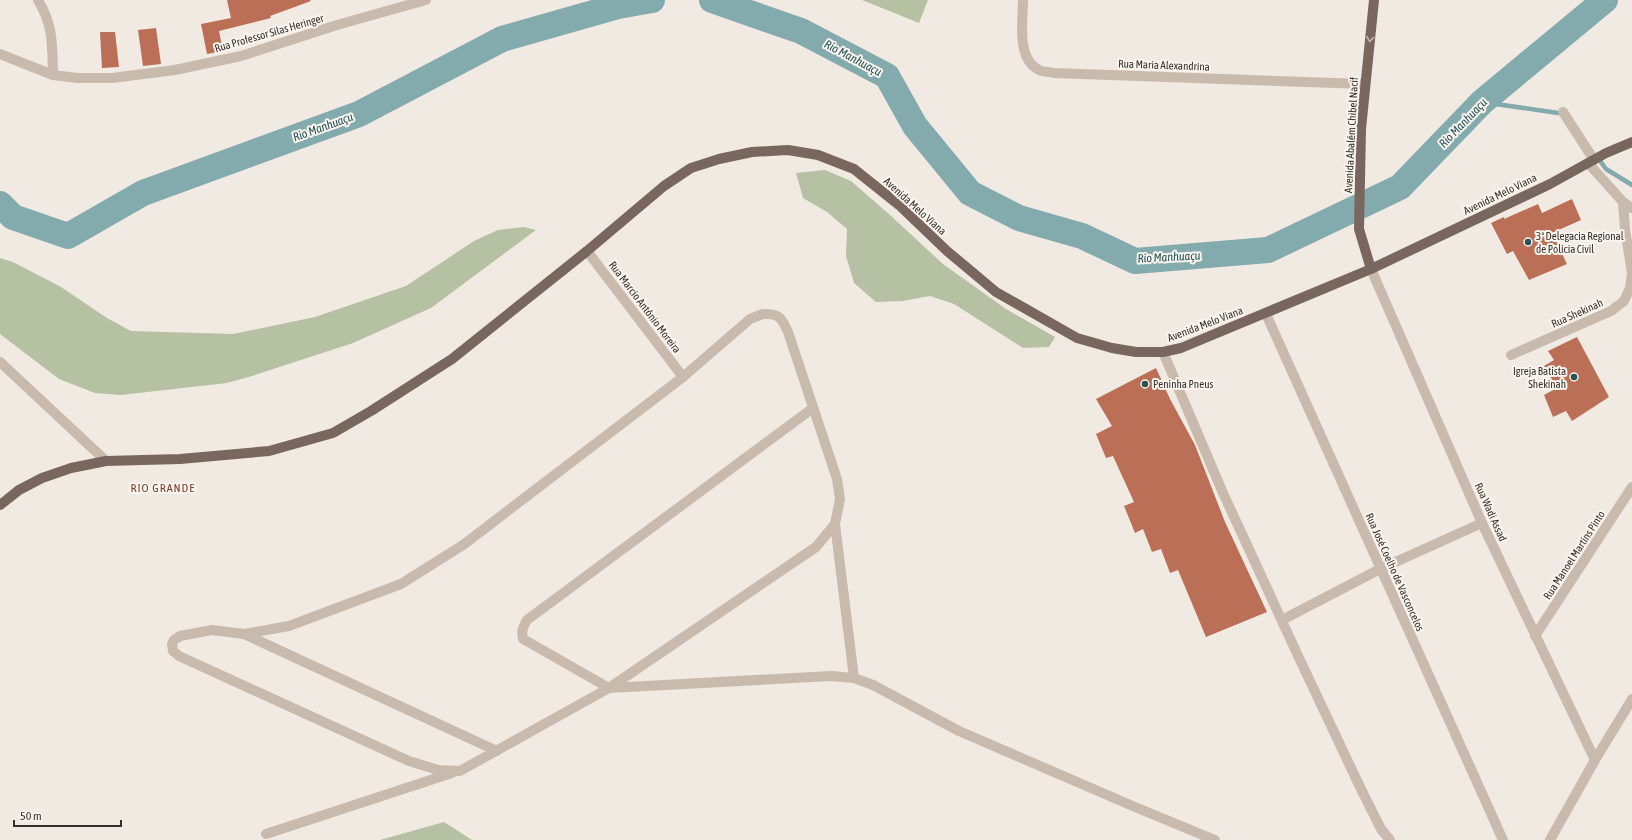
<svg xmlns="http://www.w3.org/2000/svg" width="1632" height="840" viewBox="0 0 1632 840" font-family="'Asap Condensed',sans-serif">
	<rect width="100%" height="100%" fill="#f1eae2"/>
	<g fill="#b6c0a3">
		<path d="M862,0H928L919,23Z"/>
		<path d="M825,170L851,181L890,215L943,264L1006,309L1055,337L1049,347L1023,348L954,304L930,296L903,301L876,302L854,283L846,256L847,229L827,212L803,198L796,173Z"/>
		<path d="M524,227L536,230L431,308L353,343L252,376L227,383L121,395L95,393L59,379L0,334V258L13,262L61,287L107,318L131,331L233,334L315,317L406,286L474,241L498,230Z"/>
		<path d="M444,822L472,840H380Z"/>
	</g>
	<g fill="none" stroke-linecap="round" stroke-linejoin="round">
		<g stroke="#83aaac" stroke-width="4.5">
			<path d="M1482,102L1558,113"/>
			<path d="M1598,158L1606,169L1632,185"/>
		</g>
		<g stroke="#83aaac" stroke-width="26">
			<path d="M712,0L801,31L887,76L915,126L970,193L1019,218L1082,236L1135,261L1268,250L1400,187L1482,102L1605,0"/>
			<path d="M0,204L13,217L68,236L143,193L359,114L502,39L618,6L652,0"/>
		</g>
	</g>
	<g fill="#bb6f57">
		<path d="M227,0H310L311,1L270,16L271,18L219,31L223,51L207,54L201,24L231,18Z"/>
		<path d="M156,28L161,64L143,66L138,30Z"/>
		<path d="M100,32H115L119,67L102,68Z"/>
		<path d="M1572,199L1581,220L1552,233L1567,264L1529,280L1513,251L1507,254L1491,223L1504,217V219L1538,204L1542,213Z"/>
		<path d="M1577,337L1609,397L1572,421L1566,411L1553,417L1544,395L1557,388L1544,366L1554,360L1548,351Z"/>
		<path d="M1156,368L1170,399L1195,445L1225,522L1267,612L1206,637L1178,570L1170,573L1161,549L1152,552L1143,529L1135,533L1124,506L1134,502L1113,456L1106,458L1096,434L1112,426L1096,399Z"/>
	</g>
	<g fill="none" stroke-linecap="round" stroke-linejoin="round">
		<g stroke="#c9baae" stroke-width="10">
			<path d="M38,0C54,27 52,45 53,75"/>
			<path d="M1023,0C1023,21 1016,59 1039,70C1043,72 1050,72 1054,73L1365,84"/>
			<path d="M0,54L53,75L78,78H112L175,70L241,56L337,25L426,0"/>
			<path d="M1563,112L1594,160"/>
			<path d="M1588,163L1623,202L1632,208"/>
			<path d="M587,251L683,377"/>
			<path d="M1371,269L1482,523L1595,760"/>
			<path d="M763,314C779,313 782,318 788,332L837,479L840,499L835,524L816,547L609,688L460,771L438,770L409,761L179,656L173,651L172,644L174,640L180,636L212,630L244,634L289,626L401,584L463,545L683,377L750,319Z"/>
			<path d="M1266,314L1503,840"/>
			<path d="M1163,352L1223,493L1300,660L1360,787L1381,829L1390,840"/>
			<path d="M1511,355L1611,311L1624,301L1630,288L1632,273L1625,229L1623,202"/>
			<path d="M0,362L106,461"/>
			<path d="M813,408L527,620C523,627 521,631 523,639L609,688L831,676L854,678L873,685L959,731L1135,807L1215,840"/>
			<path d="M835,524L854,678"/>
			<path d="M1282,620L1380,569L1482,523"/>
			<path d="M244,634L497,751"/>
			<path d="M1535,636L1632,487"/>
			<path d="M266,834L452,773"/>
			<path d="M1550,840L1595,760L1632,699"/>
		</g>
		<g stroke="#79675f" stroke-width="10">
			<path d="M1371,269L1359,229L1361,129L1374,0"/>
			<path d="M0,505L19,490L42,478L71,468L106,461L180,459L269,451L333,433L371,411L452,359L587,251L664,186L691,168L719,159L752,152L788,150L818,155L854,169L899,205L947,251L996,292L1077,338L1112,348L1136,352H1163L1181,348L1371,269L1550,184L1606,153L1632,142"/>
		</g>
	</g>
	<defs><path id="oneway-chevron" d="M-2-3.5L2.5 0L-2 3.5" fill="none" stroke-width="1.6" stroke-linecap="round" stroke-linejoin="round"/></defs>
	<use stroke="#bfb5ae" href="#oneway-chevron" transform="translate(1370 39) rotate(96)"/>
	<g fill="#255356" stroke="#f9f4ee" stroke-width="1.5">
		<circle cx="1528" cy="242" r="4"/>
		<circle cx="1574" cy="377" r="4"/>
		<circle cx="1145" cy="384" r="4"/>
	</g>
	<g text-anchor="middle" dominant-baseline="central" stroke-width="4" stroke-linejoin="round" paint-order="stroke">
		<g font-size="11" fill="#38302c" stroke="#f9f4ee">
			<text transform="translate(269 33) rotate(-16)">Rua Professor Silas Heringer</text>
			<text transform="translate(1164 65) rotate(2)">Rua Maria Alexandrina</text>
			<text transform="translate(1351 135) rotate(-87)">Avenida Abalém Chibel Nacif</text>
			<text transform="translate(1500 194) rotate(-26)">Avenida Melo Viana</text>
			<text transform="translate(915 206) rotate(42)">Avenida Melo Viana</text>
			<text transform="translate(645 307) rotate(53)">Rua Marcio Antônio Moreira</text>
			<text transform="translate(1577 313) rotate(-24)">Rua Shekinah</text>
			<text transform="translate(1205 324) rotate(-21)">Avenida Melo Viana</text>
			<text transform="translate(1491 512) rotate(66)">Rua Wadi Assad</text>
			<text transform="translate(1574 555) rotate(-57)">Rua Manoel Martins Pinto</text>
			<text transform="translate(1395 572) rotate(66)">Rua José Coelho de Vasconcelos</text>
		</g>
		<g font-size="11" fill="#38302c" stroke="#f9f4ee" text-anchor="start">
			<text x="1536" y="236">3ª Delegacia Regional<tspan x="1536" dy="13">de Polícia Civil</tspan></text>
			<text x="1566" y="371" text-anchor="end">Igreja Batista<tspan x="1566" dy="13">Shekinah</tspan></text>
			<text x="1153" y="384">Peninha Pneus</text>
		</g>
		<g font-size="12" font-style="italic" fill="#255356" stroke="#f9f4ee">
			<text transform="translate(853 58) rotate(28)">Rio Manhuaçu</text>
			<text transform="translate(1463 123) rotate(-46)">Rio Manhuaçu</text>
			<text transform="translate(323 127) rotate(-20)">Rio Manhuaçu</text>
			<text transform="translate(1169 257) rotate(-3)">Rio Manhuaçu</text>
		</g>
		<g font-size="12" letter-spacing="1" fill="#80402d" stroke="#f9f4ee">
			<text x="163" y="488">RIO GRANDE</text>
		</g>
	</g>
	<path d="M14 820v6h107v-6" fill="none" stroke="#38302c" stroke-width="2"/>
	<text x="20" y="820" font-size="12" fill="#38302c" stroke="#f9f4ee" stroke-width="3" paint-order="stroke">50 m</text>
</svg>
